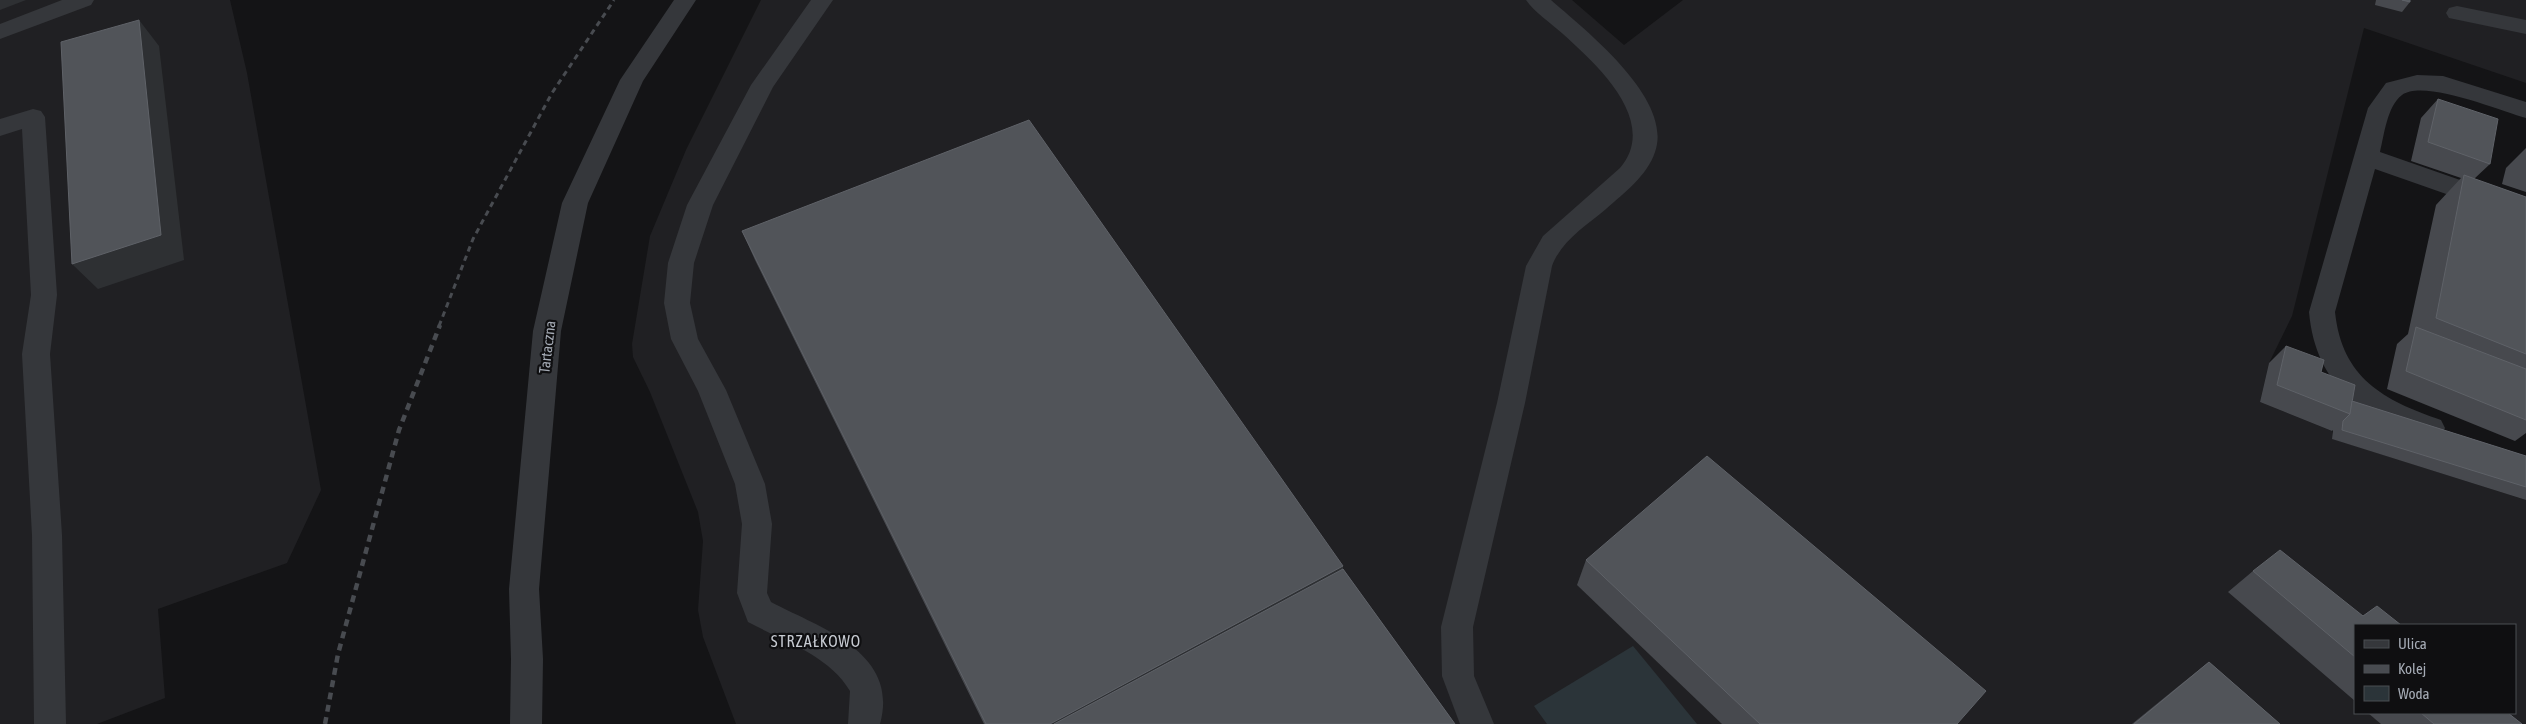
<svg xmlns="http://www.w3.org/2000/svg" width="2526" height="724" viewBox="0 0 2526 724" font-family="'Asap Condensed',sans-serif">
	<rect width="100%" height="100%" fill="#141416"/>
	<g fill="#202023" fill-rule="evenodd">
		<path d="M0,0H230L247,73L321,490L287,563L158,609L165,698L97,724H0Z"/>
		<path d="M761,0H1572L1624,45L1683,0H2526V83L2364,28L2292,316L2269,363L2260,402L2332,431L2333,439L2526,500V724H736L703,637L698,610L703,541L698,512L650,392L633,357L632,344L650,236L686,150ZM2355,625H2515V713H2355Z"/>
	</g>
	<path fill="#2b3439" d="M1633,646L1697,724H1547L1534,706Z"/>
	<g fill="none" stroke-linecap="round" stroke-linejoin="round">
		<g fill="#35373b" fill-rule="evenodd">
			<path d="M62,0H94L91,5L0,39V24Z"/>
			<path d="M674,0H696L643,81L588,203L561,331L539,589L543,659L542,724H510L511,659L509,589L533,331L562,203L620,80Z"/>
			<path d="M811,0H833L773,87L713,205L694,263L690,303L698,339L726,390L765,484L772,524L767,593L771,602C820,628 900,652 880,724H848L850,691C829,655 783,641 748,622L737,593L742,524L735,484L698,391L671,339L664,303L668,263L687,205L751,85Z"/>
			<path d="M1526,0H1551C1585,30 1674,99 1655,152C1647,176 1624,193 1606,209C1587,225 1561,241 1552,266L1525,403L1473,627L1474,676L1494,724H1460L1442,676L1441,627L1497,403L1526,266L1543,236L1620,168C1660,121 1596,64 1563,34C1551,23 1535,13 1526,0Z"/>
			<path d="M2457,6L2526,20V34L2449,18L2446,13L2449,8Z"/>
			<path d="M2417,75L2443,76L2526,102V118C2500,111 2424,79 2402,95C2387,106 2384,136 2380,152L2526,203V222L2375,169L2335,312C2342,378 2383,400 2441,420L2445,428L2441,436L2431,440C2364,417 2316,388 2309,312L2368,108L2386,83Z"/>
			<path d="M33,109L41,111L45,117L57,295L50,354L62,535L66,724H34L32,535L22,354L31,295L22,129L0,136V119Z"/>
		</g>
		<path stroke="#484b50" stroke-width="3" stroke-dasharray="5.5 4.5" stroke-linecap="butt" d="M439,326L473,239L552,93L614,0"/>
		<path stroke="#484b50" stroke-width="4.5" stroke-dasharray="7 5.5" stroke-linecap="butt" d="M325,724L338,654L399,430L440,325"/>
	</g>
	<g fill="#47494e">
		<path d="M2376,0H2410V2L2402,12L2375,5Z"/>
		<path d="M2438,99L2490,164L2474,179L2526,197V433L2515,441L2387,389L2397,344L2408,334L2436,205L2461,178L2411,161L2421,118Z"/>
		<path d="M2526,148V192L2502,184L2506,168Z"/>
		<path d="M742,231L1343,566V569L1455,724H984L755,260Z"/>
		<path d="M2286,346L2321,372L2352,401L2526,456V500L2332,439L2333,430L2332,431L2260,402L2269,363Z"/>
		<path d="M1586,560L1957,724H1722L1577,585Z"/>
		<path d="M2253,571L2363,616L2377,606L2355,625V701L2228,592Z"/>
		<path d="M2209,662L2280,724H2132L2180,685Z"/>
		<path d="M2368,713H2508L2522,724H2381Z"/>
	</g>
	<g fill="#2e3033">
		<path d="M0,0H26L0,10Z"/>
		<path d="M139,20L159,46L184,260L98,289L72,264Z"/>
		<path d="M1343,566L1341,590L1096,724H1050Z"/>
	</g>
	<g fill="#515459" stroke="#5f6268">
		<path d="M2402,0H2410V2Z"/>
		<path d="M139,20L161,235L72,264L61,42Z"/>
		<path d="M2438,99L2498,119L2490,164L2428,142Z"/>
		<path d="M1029,120L1343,566L1050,724H986L742,231Z"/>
		<path d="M2464,175L2526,197V354L2436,318Z"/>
		<path d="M2416,327L2526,369V420L2406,371Z"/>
		<path d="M2286,346L2324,360L2321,372L2355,385L2350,414L2277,385Z"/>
		<path d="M2352,401L2526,456V487L2342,430L2343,421L2350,414Z"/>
		<path d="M1707,456L1986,691L1957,724H1760L1586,560Z"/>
		<path d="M2280,550L2363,616L2377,606L2401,625H2355V657L2253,571Z"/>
		<path d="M1343,569L1455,724H1054Z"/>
		<path d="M2209,662L2280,724H2134Z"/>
		<path d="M2421,713H2508L2522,724H2434Z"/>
	</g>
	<g text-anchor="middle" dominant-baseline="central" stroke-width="4.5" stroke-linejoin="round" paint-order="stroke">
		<g font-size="15" fill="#a6acb6" stroke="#0f0f11">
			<text transform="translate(547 347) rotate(-83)">Tartaczna</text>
		</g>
		<g font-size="16" letter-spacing="1" fill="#c7cbd2" stroke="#0f0f11">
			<text x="816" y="641">STRZAŁKOWO</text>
		</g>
	</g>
	<rect x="2354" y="624" width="162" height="90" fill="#0f0f11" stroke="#4b4e53"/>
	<rect x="2364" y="640" width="25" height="8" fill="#35373b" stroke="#4b4e53"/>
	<text x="2398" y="649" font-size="15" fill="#a6acb6">Ulica</text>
	<rect x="2364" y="665" width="25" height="8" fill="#484b50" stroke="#4b4e53"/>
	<text x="2398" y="674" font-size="15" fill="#a6acb6">Kolej</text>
	<rect x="2364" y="686" width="25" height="15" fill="#2b3439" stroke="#4b4e53"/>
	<text x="2398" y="699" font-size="15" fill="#a6acb6">Woda</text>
</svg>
